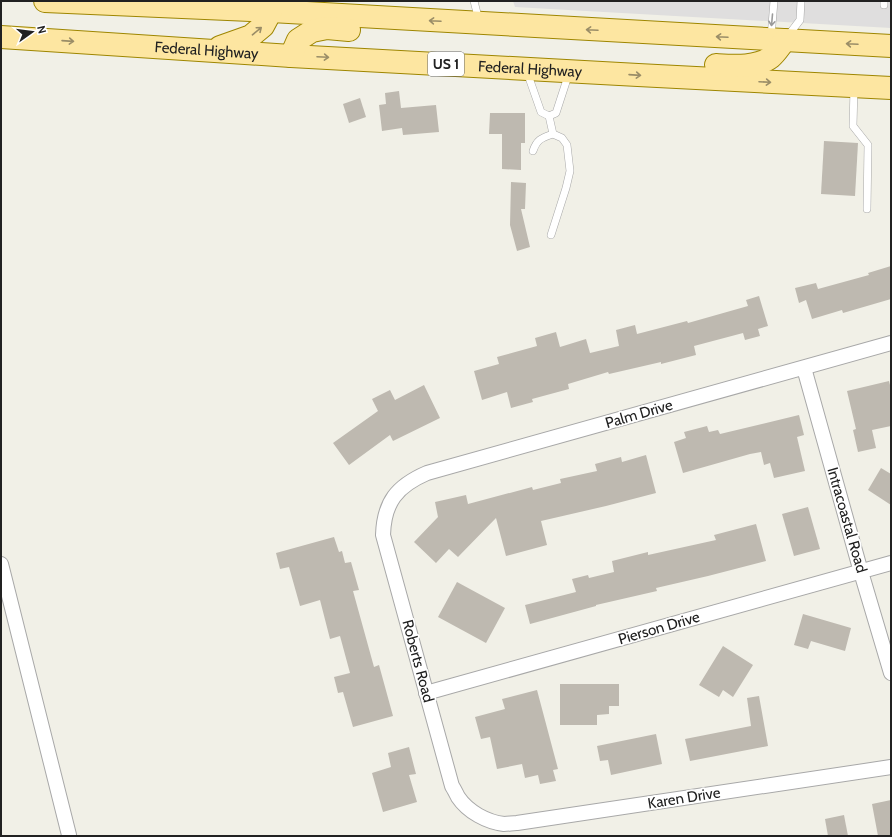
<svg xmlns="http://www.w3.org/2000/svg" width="892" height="837" viewBox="0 0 892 837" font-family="Cabin,sans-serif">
	<rect width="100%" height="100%" fill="#f1f0e7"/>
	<path fill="#dfdede" d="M513,1H891V28L515,7Z"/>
	<g fill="#beb9b0">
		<path d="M399,91L401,108L436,105L439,132L403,135L402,128L382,131L379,105L386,104L385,93Z"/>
		<path d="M360,98L366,117L349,123L343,104Z"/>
		<path d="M490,113H525V143H521V170L502,169V134H489Z"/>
		<path d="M824,141L858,143L855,196L821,194Z"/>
		<path d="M511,182L526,183L525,209H521L530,247L517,251L510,225Z"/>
		<path d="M891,266V299L843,313L842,310L812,319L806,300L799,303L795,288L816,283L818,289L869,275L868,273Z"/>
		<path d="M759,296L768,326L758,329L760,336L745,340L743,333L694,346L696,355L661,364V362L609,374L608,372L568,384L569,389L532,399L533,402L511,408L507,392L482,400L474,371L499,364L497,357L537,346L535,338L556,332L560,347L586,339L590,353L619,346L616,330L635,325L637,334L687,321L688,323L748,306L746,300Z"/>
		<path d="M889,381L891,389V426L872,430L876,448L858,452L853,430L856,429L847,391Z"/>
		<path d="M424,385L440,418L393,441L390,435L349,465L333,443L378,411L372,399L390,390L395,400Z"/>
		<path d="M799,415L804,435L797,437L805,471L774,478L770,463L764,465L761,452L750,454L683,473L674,442L686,438L684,432L707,426L709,432L718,430L720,434Z"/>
		<path d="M646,455L656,493L606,506L541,521L547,545L506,556L496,518L458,557L449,549L436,563L414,542L438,517L435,502L466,495L468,504L532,487L533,490L561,483L560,479L597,471L595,464L621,457L622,462Z"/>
		<path d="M881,468L891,474V505L868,490Z"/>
		<path d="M808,507L820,549L794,556L782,514Z"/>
		<path d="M756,524L766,561L708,576L656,588L657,591L596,605V606L530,624L525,605L576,592L572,579L588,575L589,578L614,572L612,561L648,552V555L716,540L714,535Z"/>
		<path d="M334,537L339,552L342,551L345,563L351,562L359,590L353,591L374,667L379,665L393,716L353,727L343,692L338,693L334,677L350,673L340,636L330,639L320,600L300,606L289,567L280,569L276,553Z"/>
		<path d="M457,582L505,608L486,643L438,617Z"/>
		<path d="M803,614L851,628L845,651L811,641L808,649L794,645Z"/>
		<path d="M723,646L753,665L733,697L723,690L719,697L699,685Z"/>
		<path d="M560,684H619V706H609V714L597,715V725H560Z"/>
		<path d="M537,690L558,769L553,770L556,781L540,784L538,775L525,778L522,764L497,769L490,737L481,739L475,717L505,709L502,699Z"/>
		<path d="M759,696L768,746L690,761L685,739L751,726L747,698Z"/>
		<path d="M656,734L662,764L611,775L608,760L600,761L597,746Z"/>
		<path d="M409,747L416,774L409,775L417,802L383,812L372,773L391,767L388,753Z"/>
		<path d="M891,800V836H878L872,804Z"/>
		<path d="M844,815L848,836H828L825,819Z"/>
	</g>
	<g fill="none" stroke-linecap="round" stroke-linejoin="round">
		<g stroke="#a8a8a8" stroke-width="8">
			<g id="service">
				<path d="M474,1L479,21"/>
				<path d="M884,5V1"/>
				<path d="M771,37L774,1"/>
				<path d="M787,37L800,20L801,1"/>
				<path d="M527,72L541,112L549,116"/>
				<path d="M854,88L853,126L868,145L867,209"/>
				<path d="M533,151C537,139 542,138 553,134"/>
				<path d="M551,235L566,188L570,171L567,145L562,138L553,134L549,116L556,113L569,73"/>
			</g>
		</g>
		<g stroke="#a8a8a8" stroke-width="16">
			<g id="minor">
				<path d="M891,343L427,473C397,486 384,502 383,535L452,786C454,789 456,793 458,797C468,812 487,822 504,824C508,824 513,823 517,823L891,767"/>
				<path d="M804,368L861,572L891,673"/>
				<path d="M1,564L69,835"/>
				<path d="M426,693L891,563"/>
			</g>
		</g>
		<g stroke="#9e8600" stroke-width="24">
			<g id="primary">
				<path d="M45,1L271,11L891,46"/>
				<path id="s1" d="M1,37L291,56L638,75L891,88"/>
				<path d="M220,47L251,36L263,26L271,11"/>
				<path d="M291,56L298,40L312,31L327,28L349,30"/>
				<path d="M716,65C733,66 757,68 771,57C776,53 780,46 785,40"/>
			</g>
		</g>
		<use href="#service" stroke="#fff" stroke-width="7"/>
		<use href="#minor" stroke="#fff" stroke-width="14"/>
		<use href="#primary" stroke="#fde6a1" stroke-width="22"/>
	</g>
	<defs><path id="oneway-shaft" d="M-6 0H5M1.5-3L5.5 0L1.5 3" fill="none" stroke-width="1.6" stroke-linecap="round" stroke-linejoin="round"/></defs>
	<use stroke="#9b9b9b" href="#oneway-shaft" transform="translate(772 20) rotate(95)"/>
	<g stroke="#9a8d67">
		<use href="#oneway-shaft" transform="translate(435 21) rotate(-177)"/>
		<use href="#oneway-shaft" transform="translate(592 30) rotate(-177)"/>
		<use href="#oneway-shaft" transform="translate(257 31) rotate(-40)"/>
		<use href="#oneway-shaft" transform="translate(722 37) rotate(-177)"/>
		<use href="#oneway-shaft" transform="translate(68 41) rotate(4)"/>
		<use href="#oneway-shaft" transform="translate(852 44) rotate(-177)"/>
		<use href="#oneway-shaft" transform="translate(323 57) rotate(3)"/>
		<use href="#oneway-shaft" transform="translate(635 75) rotate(4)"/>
		<use href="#oneway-shaft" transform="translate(765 82) rotate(3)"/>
	</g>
	<g text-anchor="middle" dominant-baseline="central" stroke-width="3.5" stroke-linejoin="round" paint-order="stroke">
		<rect fill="#fff" stroke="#646464" stroke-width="1" x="428" y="52" width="36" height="24" rx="3"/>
		<g font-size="14" font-weight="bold" fill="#212121">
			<text x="446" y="64">US 1</text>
		</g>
		<g font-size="15" fill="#212121" stroke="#fff">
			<text stroke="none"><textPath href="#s1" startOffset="206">Federal Highway</textPath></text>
			<text stroke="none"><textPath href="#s1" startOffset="530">Federal Highway</textPath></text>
			<text transform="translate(639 414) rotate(-16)">Palm Drive</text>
			<text transform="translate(847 520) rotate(74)">Intracoastal Road</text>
			<text transform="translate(659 628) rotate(-16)">Pierson Drive</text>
			<text transform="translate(418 661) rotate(75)">Roberts Road</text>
			<text transform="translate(684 798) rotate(-9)">Karen Drive</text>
		</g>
	</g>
	<rect width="892" height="837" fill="none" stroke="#212121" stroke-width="4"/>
	<g transform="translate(32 32) rotate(76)" stroke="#ffffff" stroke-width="3" paint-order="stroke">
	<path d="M0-3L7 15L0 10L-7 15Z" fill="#212121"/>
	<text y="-6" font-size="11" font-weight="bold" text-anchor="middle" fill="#212121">N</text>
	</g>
</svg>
